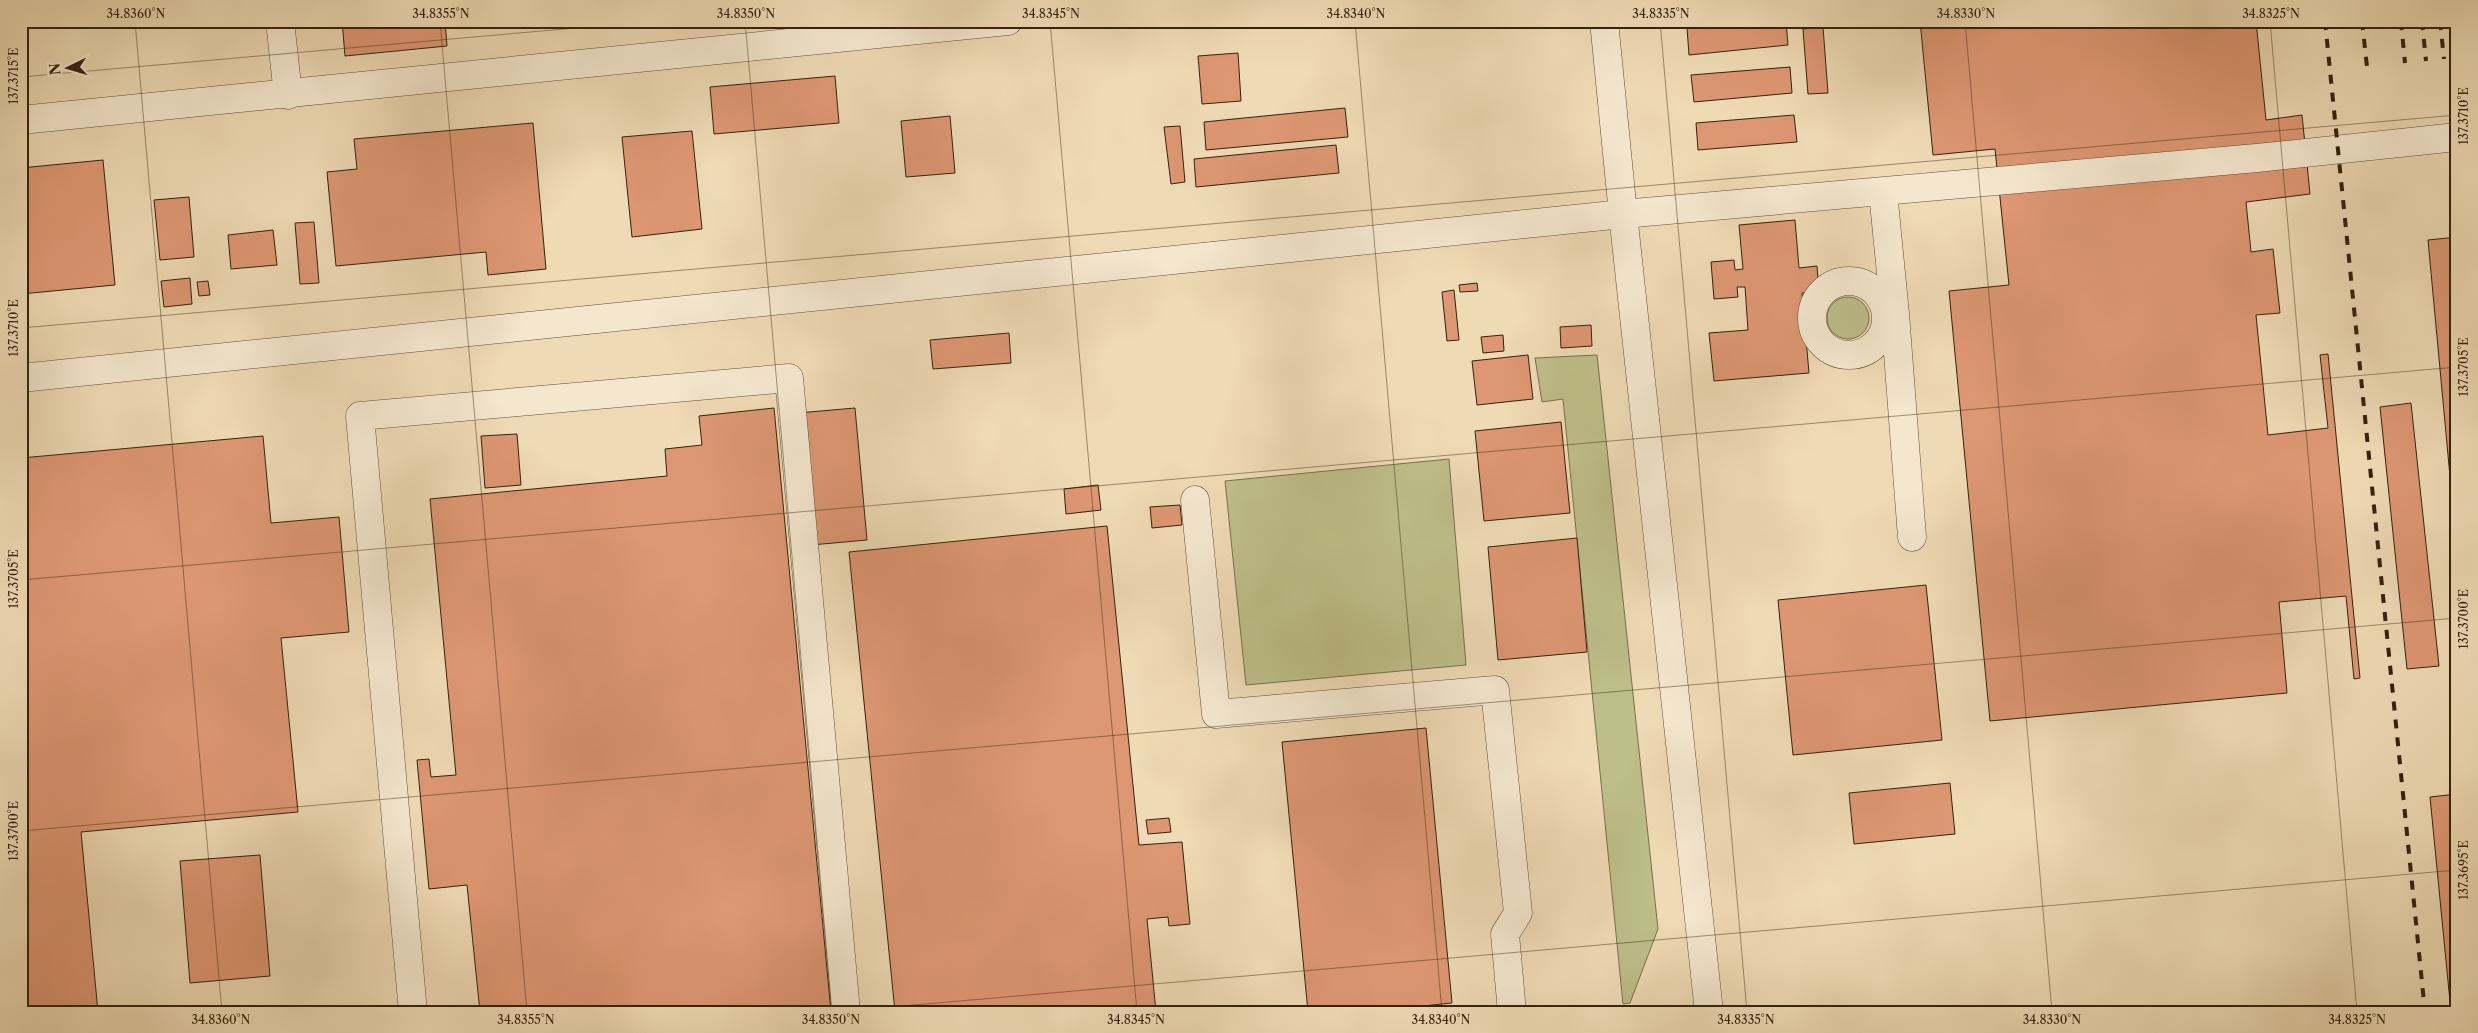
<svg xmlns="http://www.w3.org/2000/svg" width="2478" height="1033" viewBox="0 0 2478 1033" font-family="'Libre Caslon Text',serif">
	<rect width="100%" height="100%" fill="#eedab4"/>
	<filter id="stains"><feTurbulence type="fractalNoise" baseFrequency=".004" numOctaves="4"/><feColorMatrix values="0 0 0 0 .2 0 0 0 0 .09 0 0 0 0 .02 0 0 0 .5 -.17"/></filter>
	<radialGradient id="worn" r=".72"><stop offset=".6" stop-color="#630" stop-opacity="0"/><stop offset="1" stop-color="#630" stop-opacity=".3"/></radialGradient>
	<g fill="#bdbe8a" stroke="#78704c">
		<circle cx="1848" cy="318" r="21"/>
		<path d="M1597,355L1658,929L1630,1003L1623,1004L1563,399L1542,402L1535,358Z"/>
		<path d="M1449,459L1466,665L1246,685L1225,481Z"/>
	</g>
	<g fill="#dd9772" stroke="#32220e">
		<path d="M342,21H445L447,46L345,56Z"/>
		<path d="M1761,21H1786L1788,45L1689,55L1687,28Z"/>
		<path d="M1920,21H2256L2266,120L2302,115L2310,194L2246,202L2251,252L2273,249L2280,313L2256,315L2268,435L2328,428L2320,355L2328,354L2360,678L2354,679L2346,596L2279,602L2287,693L1990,721L1949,291L2009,285L1995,149L1933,155Z"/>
		<path d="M1823,27L1828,93L1808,94L1803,29Z"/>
		<path d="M1238,53L1241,101L1202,104L1198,56Z"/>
		<path d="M1790,67L1792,93L1694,102L1691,75Z"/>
		<path d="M835,76L839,123L714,134L710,87Z"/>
		<path d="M1345,108L1348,137L1206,150L1204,122Z"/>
		<path d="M1794,115L1797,142L1698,150L1696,123Z"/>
		<path d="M950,116L955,173L906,177L901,121Z"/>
		<path d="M533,123L546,269L488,275L486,252L336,266L327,172L357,169L354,139Z"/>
		<path d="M1180,126L1185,182L1171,184L1164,127Z"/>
		<path d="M692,131L702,229L632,237L622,137Z"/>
		<path d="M1336,145L1339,173L1196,187L1194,159Z"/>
		<path d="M103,160L115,285L21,294V168Z"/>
		<path d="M189,197L194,257L160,260L154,200Z"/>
		<path d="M1795,220L1799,268L1817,266L1819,292L1802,293L1809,373L1714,381L1709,333L1748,330L1745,287H1737L1738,297L1714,299L1711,262L1734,260L1735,270L1743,269L1739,225Z"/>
		<path d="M314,222L319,283L300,284L295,223Z"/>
		<path d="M273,230L277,265L231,269L228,235Z"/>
		<path d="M2457,237V541H2456L2428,240Z"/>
		<path d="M190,278L192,304L164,307L161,281Z"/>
		<path d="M208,281L210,295L199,296L197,282Z"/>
		<path d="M1477,283L1478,291L1460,292L1459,285Z"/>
		<path d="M1454,290L1459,340L1447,341L1442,292Z"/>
		<path d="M1591,325L1592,346L1561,348L1560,327Z"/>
		<path d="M1009,333L1011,363L933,369L930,340Z"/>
		<path d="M1503,335L1504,351L1483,353L1481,337Z"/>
		<path d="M1528,355L1533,399L1477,405L1472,361Z"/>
		<path d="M2411,403L2439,666L2407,669L2380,407Z"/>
		<path d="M774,408L831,1012H480L467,885L429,889L417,760L429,759L431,777L456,775L430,499L667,476L665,449L702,445L699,416Z"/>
		<path d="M855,408L867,540L811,545L798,413Z"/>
		<path d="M1561,422L1570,513L1484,521L1475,431Z"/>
		<path d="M517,434L521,485L485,488L481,436Z"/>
		<path d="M263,436L271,523L339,517L349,632L281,638L298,812L81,832L98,1012H21V458Z"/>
		<path d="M1098,485L1101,510L1066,514L1064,489Z"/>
		<path d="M1180,505L1182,525L1152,528L1150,507Z"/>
		<path d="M1107,526L1139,845L1182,842L1190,924L1169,926L1168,917L1147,919L1156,1012H895L849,552Z"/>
		<path d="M1577,538L1587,652L1498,660L1488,547Z"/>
		<path d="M1926,585L1942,740L1793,755L1778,600Z"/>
		<path d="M1426,728L1452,1003L1363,1012H1308L1282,742Z"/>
		<path d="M1950,783L1955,834L1854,844L1849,793Z"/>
		<path d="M2457,794V1012H2451L2430,797Z"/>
		<path d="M1169,818L1171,832L1148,834L1146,820Z"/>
		<path d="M260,855L270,976L190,983L180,861Z"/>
	</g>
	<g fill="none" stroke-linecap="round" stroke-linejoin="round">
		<g stroke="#615038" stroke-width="29">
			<g id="minor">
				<path d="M280,21L288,95"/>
				<path d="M1604,21L1623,214L1709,1012"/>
				<path d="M21,120L1008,21"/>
				<path d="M1883,192L1895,314L1912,537"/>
				<circle cx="1849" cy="318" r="37"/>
				<path d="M21,378L1623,214L2257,158L2457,137"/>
				<path d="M1195,500L1216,714L1495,690L1518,913L1505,934L1512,1012"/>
				<path d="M413,1012L360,416L789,378L846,1012"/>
			</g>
		</g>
		<use href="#minor" stroke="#f4e7ce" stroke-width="28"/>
		<g stroke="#32220e" stroke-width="4" stroke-dasharray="9 9" stroke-linecap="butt">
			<path d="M2325,21L2425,1012"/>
			<path d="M2362,21L2367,67"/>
			<path d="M2401,21L2405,63"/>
			<path d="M2422,21L2426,61"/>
			<path d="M2440,21L2444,59"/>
		</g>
	</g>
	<path fill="none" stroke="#32220e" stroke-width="1" stroke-opacity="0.45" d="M135,21L222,1012M440,21L527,1012M745,21L832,1012M1050,21L1137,1012M1355,21L1442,1012M1660,21L1747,1012M1965,21L2052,1012M2270,21L2357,1012M21,77L655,21M21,328L2457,115M21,580L2457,367M21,831L2457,618M834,1012L2457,870"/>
	<rect width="2478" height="1033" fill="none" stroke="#eedab4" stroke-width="55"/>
	<g transform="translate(68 68) rotate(265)" stroke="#f4e7ce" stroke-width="4" paint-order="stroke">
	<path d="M0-4L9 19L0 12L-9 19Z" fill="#32220e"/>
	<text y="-8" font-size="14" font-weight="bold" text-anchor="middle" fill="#32220e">N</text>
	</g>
	<rect x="28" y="28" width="2422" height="978" fill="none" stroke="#32220e" stroke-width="2"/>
	<g font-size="12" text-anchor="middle" fill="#32220e">
		<text x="136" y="18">34.8360°N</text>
		<text x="441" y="18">34.8355°N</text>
		<text x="746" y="18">34.8350°N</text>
		<text x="1051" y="18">34.8345°N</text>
		<text x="1356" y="18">34.8340°N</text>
		<text x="1661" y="18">34.8335°N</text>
		<text x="1966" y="18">34.8330°N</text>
		<text x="2271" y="18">34.8325°N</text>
		<text transform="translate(14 76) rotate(-90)" y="4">137.3715°E</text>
		<text transform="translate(2464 116) rotate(-90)" y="4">137.3710°E</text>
		<text transform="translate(14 328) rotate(-90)" y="4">137.3710°E</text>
		<text transform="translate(2464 367) rotate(-90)" y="4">137.3705°E</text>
		<text transform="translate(14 579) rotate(-90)" y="4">137.3705°E</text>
		<text transform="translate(2464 619) rotate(-90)" y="4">137.3700°E</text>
		<text transform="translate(14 831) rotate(-90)" y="4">137.3700°E</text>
		<text transform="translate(2464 870) rotate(-90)" y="4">137.3695°E</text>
		<text x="221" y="1024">34.8360°N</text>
		<text x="526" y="1024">34.8355°N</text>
		<text x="831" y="1024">34.8350°N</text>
		<text x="1136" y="1024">34.8345°N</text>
		<text x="1441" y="1024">34.8340°N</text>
		<text x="1746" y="1024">34.8335°N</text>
		<text x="2052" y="1024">34.8330°N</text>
		<text x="2357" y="1024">34.8325°N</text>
	</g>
	<rect width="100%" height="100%" filter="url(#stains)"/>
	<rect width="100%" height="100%" fill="url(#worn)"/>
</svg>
